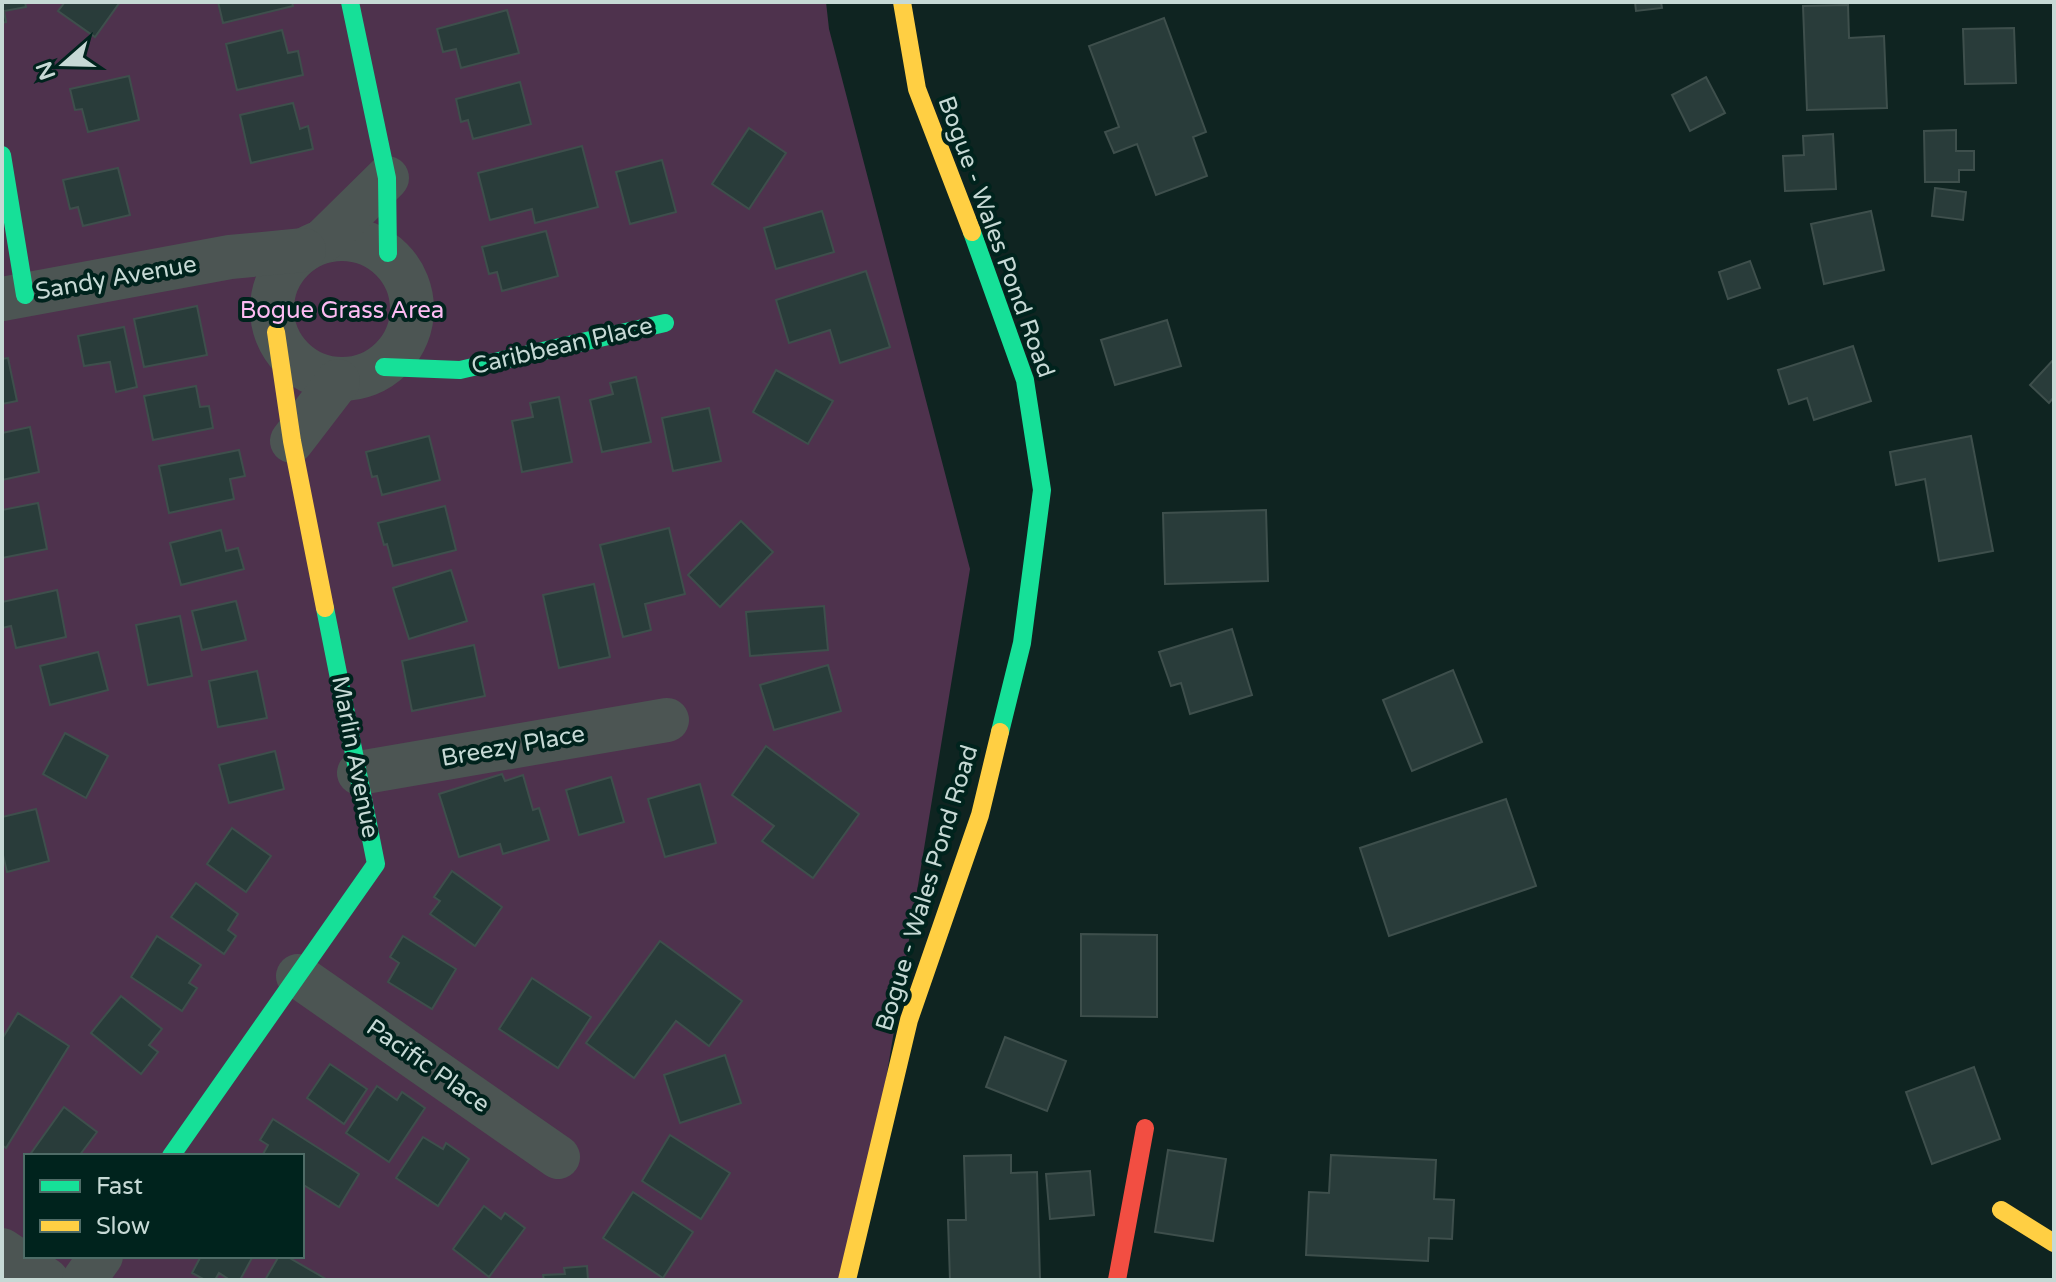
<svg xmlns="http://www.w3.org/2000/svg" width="2056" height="1282" viewBox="0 0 2056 1282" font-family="'Varela Round',sans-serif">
	<rect width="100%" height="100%" fill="#0f2421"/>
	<path fill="#4e324d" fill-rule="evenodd" d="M2,2H826L829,29L970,569L853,1280H2ZM26,1156H302V1256H26Z"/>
	<g fill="#293c3a" stroke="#3e4f4c" stroke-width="2">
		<path d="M2,2H25L26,7L4,11L6,22L2,23Z"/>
		<path d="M65,2H120L95,37L58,11Z"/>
		<path d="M218,2H292L293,6L223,23Z"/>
		<path d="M1635,2H1661L1662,8L1636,11Z"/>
		<path d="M1848,5L1849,38L1884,36L1887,108L1807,110L1803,6Z"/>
		<path d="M507,10L519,53L461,68L456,49L443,52L437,29Z"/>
		<path d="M1164,18L1206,132L1193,137L1207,176L1156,195L1137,144L1114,153L1105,132L1119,127L1089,46Z"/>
		<path d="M2014,28L2016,83L1965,84L1963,29Z"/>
		<path d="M282,30L288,53L298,51L303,75L237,90L226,44Z"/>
		<path d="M129,76L139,120L88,132L82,109L75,110L70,89Z"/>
		<path d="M1706,77L1725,113L1690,131L1672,95Z"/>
		<path d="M520,82L531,124L473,139L468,120L461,122L456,99Z"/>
		<path d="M293,103L300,129L308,126L313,149L251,163L240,115Z"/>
		<path d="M749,128L786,153L749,209L712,184Z"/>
		<path d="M1956,130V151H1974V170H1959V182H1925L1924,131Z"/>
		<path d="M1833,134L1836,189L1785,191L1783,156L1804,155L1803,136Z"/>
		<path d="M582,146L598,207L535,223L532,209L490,220L478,173Z"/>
		<path d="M662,160L676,212L630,224L616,172Z"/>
		<path d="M118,168L130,215L83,226L78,207L70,209L63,180Z"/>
		<path d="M1935,188L1966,192L1963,220L1932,216Z"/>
		<path d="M822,211L834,252L776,269L764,228Z"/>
		<path d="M1871,211L1884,270L1824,284L1811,224Z"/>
		<path d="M546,231L558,276L502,291L497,272L489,274L482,247Z"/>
		<path d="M1750,261L1760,288L1728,299L1719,272Z"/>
		<path d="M866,271L890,347L840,363L830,330L789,343L776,300Z"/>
		<path d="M197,306L207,355L144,367L134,319Z"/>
		<path d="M1167,320L1181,366L1115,385L1101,340Z"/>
		<path d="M124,327L137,387L116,392L110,362L84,366L78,336Z"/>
		<path d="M1853,346L1871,401L1814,420L1807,398L1789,404L1778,370Z"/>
		<path d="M8,358L17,401L2,404V359Z"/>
		<path d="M2054,359V397L2049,403L2030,385Z"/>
		<path d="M776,370L833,401L808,444L753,412Z"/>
		<path d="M636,377L651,442L602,452L590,400L613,394L610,383Z"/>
		<path d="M196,386L200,407L209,406L213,428L153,440L144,396Z"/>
		<path d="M559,397L572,462L522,472L512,421L533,417L530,403Z"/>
		<path d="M709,408L721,461L673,471L662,418Z"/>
		<path d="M30,427L39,472L2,480V433Z"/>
		<path d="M429,436L440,480L382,495L377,476L372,477L366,452Z"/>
		<path d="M1971,436L1993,551L1939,561L1925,479L1896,485L1890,452Z"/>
		<path d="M239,450L245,476L230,479L234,499L169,513L159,466Z"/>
		<path d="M38,503L47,549L2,558V510Z"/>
		<path d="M445,506L456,550L393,566L387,544L384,545L378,523Z"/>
		<path d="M1266,510L1268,581L1165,584L1163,513Z"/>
		<path d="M741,521L773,552L720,607L688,575Z"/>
		<path d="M669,528L685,594L645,604L651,630L623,637L600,545Z"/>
		<path d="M221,530L226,551L238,548L244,569L181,585L170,543Z"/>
		<path d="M451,570L467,621L409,639L393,588Z"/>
		<path d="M594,584L610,657L559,668L543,595Z"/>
		<path d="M57,590L66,637L16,648L11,626L2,628V602Z"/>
		<path d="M236,601L246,640L202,650L192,611Z"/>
		<path d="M824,606L828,650L750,656L746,612Z"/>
		<path d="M180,616L192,676L148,685L136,625Z"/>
		<path d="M1232,629L1252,695L1190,714L1181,683L1171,686L1159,652Z"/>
		<path d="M474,645L485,696L412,711L402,661Z"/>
		<path d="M98,652L108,690L50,705L40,666Z"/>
		<path d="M828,665L841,711L774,730L760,685Z"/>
		<path d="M1453,670L1482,742L1412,771L1383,700Z"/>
		<path d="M257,671L267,718L218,727L209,681Z"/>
		<path d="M65,733L108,756L86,798L43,774Z"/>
		<path d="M766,746L859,814L813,878L762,841L774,826L732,795Z"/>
		<path d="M275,751L284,789L229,803L219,765Z"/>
		<path d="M502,774L505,781L523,775L533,810L539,808L549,840L503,854L500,844L459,857L439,794Z"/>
		<path d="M611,777L624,822L579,835L566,790Z"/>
		<path d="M700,784L716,843L665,857L648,799Z"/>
		<path d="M1506,799L1536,886L1389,936L1360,848Z"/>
		<path d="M36,809L49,861L7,872L2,851V817Z"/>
		<path d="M232,828L271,856L246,892L207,864Z"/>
		<path d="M452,871L502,907L475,946L430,914L440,901L434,897Z"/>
		<path d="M196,883L238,914L228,930L236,936L224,954L171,917Z"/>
		<path d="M1081,934L1157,935V1017L1081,1016Z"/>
		<path d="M157,936L201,965L189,983L197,988L182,1011L131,977Z"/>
		<path d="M403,936L456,969L432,1009L388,982L399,963L390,957Z"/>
		<path d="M660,941L742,1001L709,1046L676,1021L634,1078L586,1043Z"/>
		<path d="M532,978L591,1017L558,1068L499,1029Z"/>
		<path d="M121,996L162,1029L149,1045L158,1052L141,1074L91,1033Z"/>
		<path d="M18,1013L69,1046L6,1148L2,1145V1039Z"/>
		<path d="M1005,1037L1066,1061L1047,1111L986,1087Z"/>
		<path d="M725,1055L741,1103L680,1123L664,1075Z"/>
		<path d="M330,1064L367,1089L344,1124L307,1098Z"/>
		<path d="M1974,1067L2000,1139L1932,1164L1906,1092Z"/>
		<path d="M377,1086L397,1100L402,1092L425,1108L389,1162L346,1133Z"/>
		<path d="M64,1107L97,1132L79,1156H29Z"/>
		<path d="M273,1119L359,1174L339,1207L302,1184V1156H262L268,1145L260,1140Z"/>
		<path d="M670,1135L730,1173L701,1219L642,1181Z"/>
		<path d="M423,1137L443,1149L446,1143L469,1159L438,1206L396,1178Z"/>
		<path d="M1168,1150L1226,1159L1213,1241L1155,1232Z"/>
		<path d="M1011,1155V1173L1037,1172L1040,1280H950L948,1220H966L964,1156Z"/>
		<path d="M1331,1155L1436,1160L1434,1199L1454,1200L1452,1239L1429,1238L1428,1261L1306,1255L1309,1192L1329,1193Z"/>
		<path d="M1090,1171L1094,1215L1050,1219L1046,1174Z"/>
		<path d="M633,1192L693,1232L663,1278L603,1238Z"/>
		<path d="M484,1206L501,1219L505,1213L525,1228L489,1277L453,1249Z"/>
		<path d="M201,1256H253L240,1280H230L219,1273L215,1280H205L192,1273Z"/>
		<path d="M279,1256H286L326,1279L265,1280Z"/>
		<path d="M587,1266L588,1280H544L543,1275L565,1274L564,1268Z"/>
	</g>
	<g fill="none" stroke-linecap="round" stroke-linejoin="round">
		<g stroke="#4c5553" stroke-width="44">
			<circle cx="342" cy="309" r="70"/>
			<path d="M323,241L387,178"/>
			<path d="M2,299L230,257L304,250"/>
			<path d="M292,441L338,381"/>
			<path d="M359,773L667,720"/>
			<path d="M298,976L558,1157"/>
			<path d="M2,1250L47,1280"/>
			<path d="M84,1280L101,1256"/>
		</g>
		<g stroke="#16e098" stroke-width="18">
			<path d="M350,2L387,178L388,253"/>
			<path d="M2,155L25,295"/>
			<path d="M972,232L1025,380L1042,490L1022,643L1000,732"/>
			<path d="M384,367L460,370L665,323"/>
			<path d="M171,1156L376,864L325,608"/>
		</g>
		<g stroke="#ffcf43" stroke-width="18">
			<path d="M902,2L917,89L972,232"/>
			<path d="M276,332L292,441L325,608"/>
			<path d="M2001,1210L2054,1243"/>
			<path d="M847,1280L909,1020L980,815L1000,732"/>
		</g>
		<path stroke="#f24e42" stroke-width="18" d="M1117,1280L1145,1128"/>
	</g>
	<g text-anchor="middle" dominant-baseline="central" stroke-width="8" stroke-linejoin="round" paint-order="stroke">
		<g font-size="24" fill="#c6d9d5" stroke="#00231d">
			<text transform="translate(996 237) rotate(70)">Bogue - Wales Pond Road</text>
			<text transform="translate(116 278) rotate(-10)">Sandy Avenue</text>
			<text transform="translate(562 346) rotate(-13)">Caribbean Place</text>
			<text transform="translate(513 746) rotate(-10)">Breezy Place</text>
			<text transform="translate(355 757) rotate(79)">Marlin Avenue</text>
			<text transform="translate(927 888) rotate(-73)">Bogue - Wales Pond Road</text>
			<text transform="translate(428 1066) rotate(35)">Pacific Place</text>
		</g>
		<g font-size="24" fill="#fcbcf2" stroke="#00231d">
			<text x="342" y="310">Bogue Grass Area</text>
		</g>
	</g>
	<rect width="2056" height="1282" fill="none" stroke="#c6d9d5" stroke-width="8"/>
	<rect x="24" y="1154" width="280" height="104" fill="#00231d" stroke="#4f6c67" stroke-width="2"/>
	<rect x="40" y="1180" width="40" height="12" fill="#16e098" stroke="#4f6c67" stroke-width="2"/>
	<text x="96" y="1194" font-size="24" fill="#c6d9d5">Fast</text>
	<rect x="40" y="1220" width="40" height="12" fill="#ffcf43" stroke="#4f6c67" stroke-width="2"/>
	<text x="96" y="1234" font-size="24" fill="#c6d9d5">Slow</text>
	<g transform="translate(64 64) rotate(250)" stroke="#00231d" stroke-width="6" paint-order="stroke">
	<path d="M0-6L14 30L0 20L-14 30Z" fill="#c6d9d5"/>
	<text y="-12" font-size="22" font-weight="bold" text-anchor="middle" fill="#c6d9d5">N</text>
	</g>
</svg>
